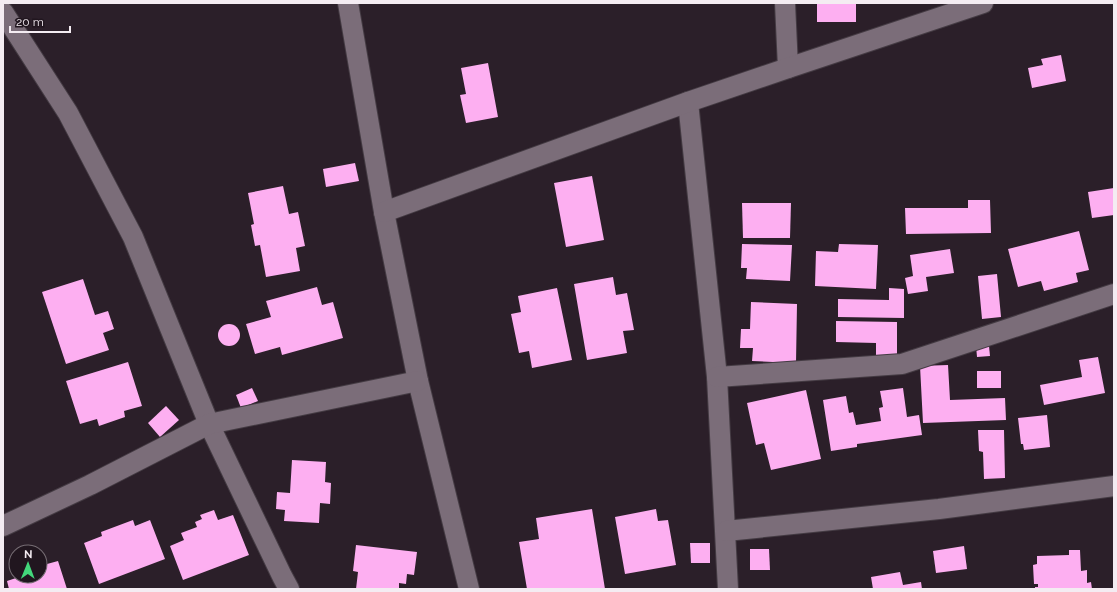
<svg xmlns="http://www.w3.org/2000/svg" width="1117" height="592" viewBox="0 0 1117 592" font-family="Raleway,sans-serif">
	<rect width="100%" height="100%" fill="#2b1f29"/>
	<g fill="#fdaff1">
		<rect x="817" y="3" width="39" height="19"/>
		<path d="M1061,55L1066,81L1032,88L1028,68L1043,65L1041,59Z"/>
		<path d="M488,63L498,117L466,123L460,95L466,94L461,68Z"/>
		<path d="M355,163L359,181L326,187L323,169Z"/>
		<path d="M592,176L604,240L566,247L554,183Z"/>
		<path d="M283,186L289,214L298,212L305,246L296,248L300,271L266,277L260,245L255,246L251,225L254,224L248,193Z"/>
		<path d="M1114,188V215L1092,218L1088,192Z"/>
		<path d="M968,200H990L991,233L906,234L905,208H968Z"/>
		<path d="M742,203H791L790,238H743Z"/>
		<path d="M1079,231L1089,270L1076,273L1078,282L1044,291L1041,281L1018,287L1008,249Z"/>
		<path d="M742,244L792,245L790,281L746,279L747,268H741Z"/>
		<path d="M839,244L878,245L876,289L815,286L816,251L838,252Z"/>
		<path d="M950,249L954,273L926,277L928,291L908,294L905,278L913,276L910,255Z"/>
		<path d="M997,274L1001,317L982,319L978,276Z"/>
		<path d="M613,277L616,295L627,293L634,330L623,331L627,353L587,360L574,284Z"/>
		<path d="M83,279L95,315L108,311L114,329L103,333L109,350L66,364L42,292Z"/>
		<path d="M317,287L322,305L333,302L343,338L282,355L280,347L255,354L246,324L271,317L266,301Z"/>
		<path d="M557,288L572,360L532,368L529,351L519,353L511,314L521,312L518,296Z"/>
		<path d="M889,288L904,289V318L838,317V299L889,300Z"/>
		<path d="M751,302L797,304L796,363L752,361L753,348H740L741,329H750Z"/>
		<path d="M836,321L897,322V363H876V343L836,342Z"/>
		<circle cx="229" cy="335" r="11"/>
		<path d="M976,346H989L990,356L977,357Z"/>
		<path d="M1098,357L1105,393L1044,405L1040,385L1082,377L1079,360Z"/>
		<path d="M128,362L142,406L124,411L125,417L99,426L97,419L80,424L66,381Z"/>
		<path d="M948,365L950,400L1005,398L1006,420L923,423L920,366Z"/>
		<rect x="977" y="371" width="24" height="17"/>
		<path d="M252,388L258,401L241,408L236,395Z"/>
		<path d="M903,388L907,417L919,415L922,435L857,444V447L831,451L823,400L846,396L849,413L853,412L856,425L881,421L879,408L883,407L880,391Z"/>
		<path d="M806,390L821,459L771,470L764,443L756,445L747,403Z"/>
		<path d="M166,406L179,420L160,437L148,423Z"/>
		<path d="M1047,415L1050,447L1024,450L1023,444H1021L1018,418Z"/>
		<path d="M978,430H1004L1005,478L984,479L983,452L979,451Z"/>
		<path d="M292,460L326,462L325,482L331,483L330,504L320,503L319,523L284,521L285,510L276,509L277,492L290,493Z"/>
		<path d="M592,509L605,589H527L519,542L539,539L536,518Z"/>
		<path d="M656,509L658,521L668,520L676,565L625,574L615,517Z"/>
		<path d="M214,510L218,520L233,515L249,555L183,580L170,546L184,540L181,533L197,527L195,522L202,519L200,515Z"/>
		<path d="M133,520L135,526L150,520L165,559L99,584L84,543L102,536L101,532Z"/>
		<path d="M690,543H710V563H691Z"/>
		<path d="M356,545L417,552L414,575L407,574L406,584L399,583V589H356L358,572L353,571Z"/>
		<path d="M964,546L967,569L936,573L933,551Z"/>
		<path d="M750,549H769L770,570H750Z"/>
		<path d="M1069,550H1080L1081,571L1087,570V583L1091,582L1092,589H1035V587H1038V584H1034L1033,565L1037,564V556L1069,555Z"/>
		<path d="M46,561L47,564L58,561L67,589H9L7,581L22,576H40V563Z"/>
		<path d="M900,572L903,585L921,582L922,589H873L871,577Z"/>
	</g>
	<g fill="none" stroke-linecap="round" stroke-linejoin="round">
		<g stroke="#443b43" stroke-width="22">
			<g id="minor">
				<path d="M348,3L384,212L418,381L469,589"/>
				<path d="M785,3L788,68"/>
				<path d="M3,12L68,113L133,237L209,424L282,576L289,589"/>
				<path d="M688,102L717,377L728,589"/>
				<path d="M384,212L688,102L788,68L983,3"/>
				<path d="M717,377L902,364L1114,294"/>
				<path d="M3,526L90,485L209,424L418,381"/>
				<path d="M726,531L939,509L1114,486"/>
			</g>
		</g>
		<use href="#minor" stroke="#7b6d79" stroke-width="20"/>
	</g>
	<rect width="1117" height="592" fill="none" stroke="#f4ecf2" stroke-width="8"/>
	<g transform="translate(28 564) rotate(1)"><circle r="19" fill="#21161f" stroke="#756c73"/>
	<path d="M0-3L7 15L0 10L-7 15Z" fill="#43d77b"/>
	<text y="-6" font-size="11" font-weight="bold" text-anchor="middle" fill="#f4ecf2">N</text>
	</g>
	<path d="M10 26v6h60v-6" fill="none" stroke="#f4ecf2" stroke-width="2"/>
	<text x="16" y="26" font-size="12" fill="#f4ecf2" stroke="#21161f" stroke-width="3" paint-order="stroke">20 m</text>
</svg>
